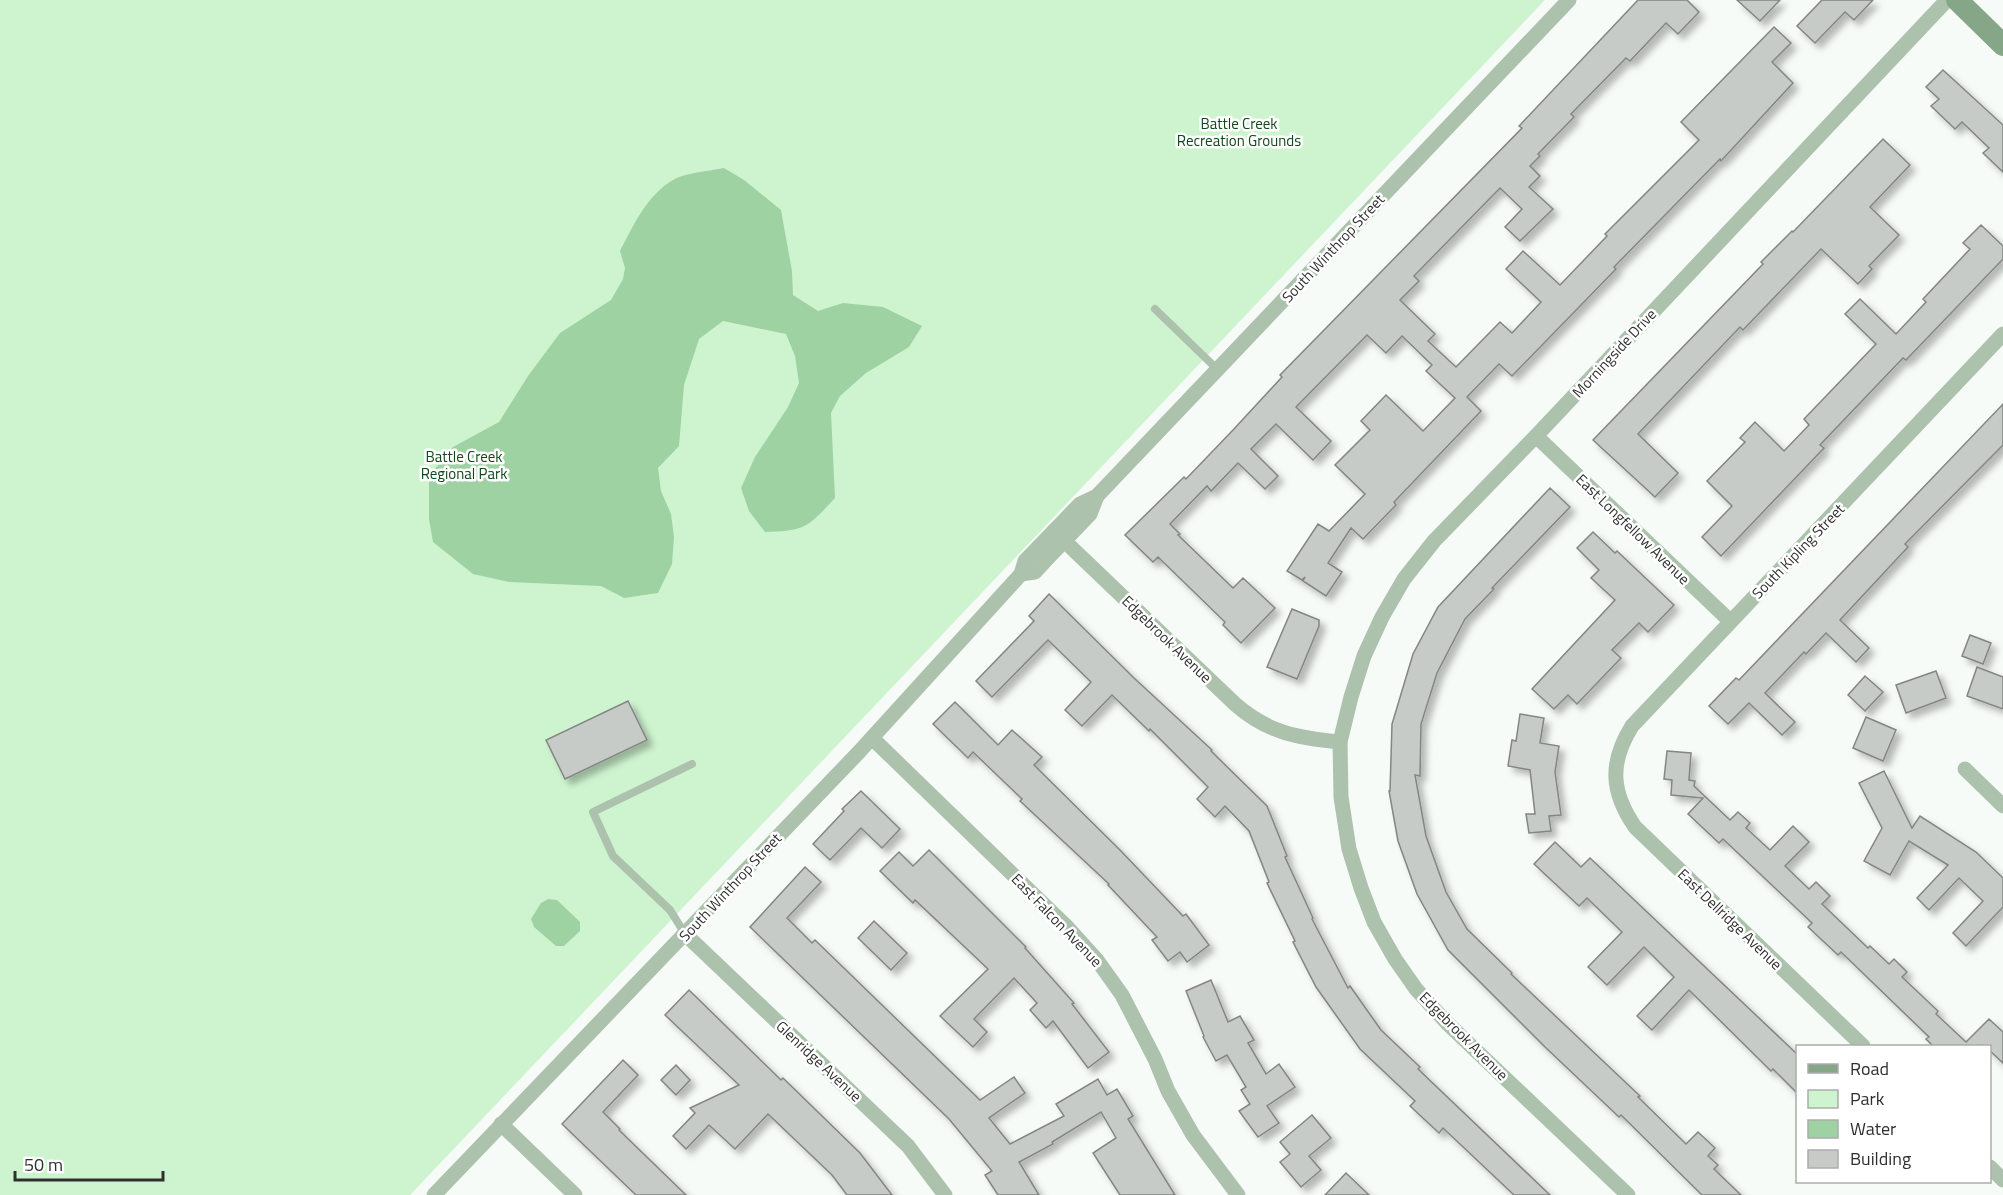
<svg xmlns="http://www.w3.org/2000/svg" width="2003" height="1195" viewBox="0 0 2003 1195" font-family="'Titillium Web',sans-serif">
	<defs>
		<filter id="shadow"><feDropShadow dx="5.5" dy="5.5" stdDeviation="3" flood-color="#0004"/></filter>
	</defs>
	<rect width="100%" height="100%" fill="#f7fbf8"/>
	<path fill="#cef4cf" d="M0,0H1545L410,1195H0Z"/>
	<g fill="#9fd2a2">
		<path d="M724,168L744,180L781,210L792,271L793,295L818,311L843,303L883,307L922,326L909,347L866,373L840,396L831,413L835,498C808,527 806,531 765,532L749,511L741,488L755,457L788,407L799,383L795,356L786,334L723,321L699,339L684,385L679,446L658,468L661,491L671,514L674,537L672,564L658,593L624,598L601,586L509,582L473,574L433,542L429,519V476L453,447L499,422L528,376L560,333L611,300L623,279L625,268L620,251C633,226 647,195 673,180C684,173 710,171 724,168Z"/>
		<path d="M548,899L557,900L580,922V931L564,946H556L534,927L531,919L541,903Z"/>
	</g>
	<g fill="#c7cbc7" stroke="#838683" stroke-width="1.5" filter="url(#shadow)">
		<path d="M1638,0H1687L1699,12L1678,34L1666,23L1630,61L1626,58L1571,114L1574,117L1538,154L1540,156L1530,166L1540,176L1529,187L1553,209L1520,241L1505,227L1522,209L1500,188L1414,276L1419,281L1400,300L1435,334L1428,341L1456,367L1500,322L1512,333L1541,302L1506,269L1523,251L1560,285L1607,236L1605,234L1699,140L1681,122L1774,27L1791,43L1772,62L1793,83L1721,161L1720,159L1614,267L1616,269L1512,376L1499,364L1467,397L1481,411L1394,502L1396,505L1363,539L1351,528L1328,563L1342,572L1326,596L1303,581L1305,577L1302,580L1287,571L1318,524L1329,531L1365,494L1335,465L1370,430L1361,421L1386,395L1423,431L1455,398L1426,371L1432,365L1402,336L1386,353L1367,335L1296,407L1331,441L1313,460L1276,424L1251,449L1278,476L1265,489L1238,463L1211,491L1207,486L1170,524L1180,534L1178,535L1233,588L1243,578L1275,608L1241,643L1223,625L1225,622L1158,557L1153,562L1125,535L1184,477L1186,479L1233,430L1282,377L1280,375L1522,128L1519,126Z"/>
		<path d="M1737,0H1780L1760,21Z"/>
		<path d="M1822,0H1873L1854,20L1845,12L1815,43L1797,26Z"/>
		<path d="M1943,70L2003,125V172L1983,153L1989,148L1962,122L1955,129L1931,106L1939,99L1926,87Z"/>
		<path d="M1883,139L1910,165L1870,207L1899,235L1869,266L1872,269L1858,284L1821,249L1743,330L1740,327L1638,434L1678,473L1655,497L1593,440L1763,264L1761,262L1792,231L1793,232Z"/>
		<path d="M1981,225L2003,246V259L1906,360L1903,358L1820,445L1824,448L1721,556L1702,537L1732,506L1707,481L1745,442L1740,438L1755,422L1784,451L1809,425L1804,419L1876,344L1845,314L1860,299L1896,334L1926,302L1923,299L1970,249L1963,243Z"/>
		<path d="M2003,404V445L1905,544L1908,547L1840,620L1869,648L1856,662L1826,633L1806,654L1804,652L1765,693L1795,722L1782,735L1749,703L1728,724L1709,706L1736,678L1739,680Z"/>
		<path d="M1550,488L1570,507L1492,588L1494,589L1465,619L1437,673L1421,724L1420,776L1415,775L1426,836L1446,892L1467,929L1512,973L1511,974L1640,1096L1638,1097L1686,1144L1698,1132L1715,1148L1708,1156L1718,1165L1714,1169L1741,1195H1702L1621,1115L1619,1117L1545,1047L1448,950L1417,894L1398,841L1389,791H1390L1392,724L1413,654L1438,607Z"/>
		<path d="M1593,532L1615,553L1617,551L1674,605L1648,632L1639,623L1612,650L1621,658L1577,704L1568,695L1554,709L1532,689L1615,600L1591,578L1599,570L1577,548Z"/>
		<path d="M1049,594L1134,678L1212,750L1211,751L1267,806L1287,856L1285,857L1313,918L1312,919L1348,988L1350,986L1381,1030L1420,1067L1418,1069L1550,1195H1514L1443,1128L1439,1133L1410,1106L1415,1101L1360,1049L1316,987L1293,942L1295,941L1267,883L1269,882L1249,831L1225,806L1215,817L1197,799L1208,787L1150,729L1149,731L1112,695L1082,726L1065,710L1091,682L1048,640L992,697L976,681L1034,621L1029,616Z"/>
		<path d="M1292,609L1319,620V626L1297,679L1267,667Z"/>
		<path d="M1970,635L1991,643L1983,664L1962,656Z"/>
		<path d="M1977,667L2003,677V709L1967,696Z"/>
		<path d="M1936,671L1946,698L1906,713L1896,685Z"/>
		<path d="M1865,676L1883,692L1865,711L1848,695Z"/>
		<path d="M628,701L647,740L565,779L546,740Z"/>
		<path d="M955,702L998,745L1012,730L1042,757L1034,765L1120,850L1183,916L1186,914L1209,945L1187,962L1180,952L1168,961L1152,940L1157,937L1108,885L1109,884L1020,801L1022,799L973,752L968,758L933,724Z"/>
		<path d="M1520,714L1544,718L1540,743L1559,746L1555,772L1561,815L1549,816L1551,831L1529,833L1526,814H1535L1530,770L1508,766L1512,740L1516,741Z"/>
		<path d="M1866,717L1896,730L1883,761L1853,748Z"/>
		<path d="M1667,751L1691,753L1689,780L1695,781L1694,786L1730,820L1738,812L1750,823L1746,828L1770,850L1793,826L1809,842L1785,866L1809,889L1816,882L1830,896L1822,904L1868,948L1870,946L1889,964L1894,959L1907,972L1902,977L1938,1011L1936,1014L1966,1042L1989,1019L2003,1032V1063L1989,1050V1047H1934L1926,1039L1929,1037L1841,952L1838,955L1808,927L1812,923L1758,872L1723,839L1719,843L1688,814L1703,798L1671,795L1672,780L1664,779Z"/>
		<path d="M1884,771L1912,828L1920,816L1976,852L2003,878V907L1966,946L1953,933L1983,901L1959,878L1929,910L1917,898L1948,865L1909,841L1890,875L1864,861L1882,828L1859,783Z"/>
		<path d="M861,791L900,829L882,848L861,828L830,860L813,844L844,811L842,809Z"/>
		<path d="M1555,842L1581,867L1590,858L1797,1054V1093L1773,1069L1771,1071L1689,990L1652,1030L1637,1016L1674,977L1644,947L1607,985L1588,967L1622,932L1587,898L1579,906L1534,864Z"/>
		<path d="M929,850L1026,947L1025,948L1074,1003L1072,1004L1109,1052L1088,1068L1053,1021L1046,1028L1030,1010L1037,1003L1014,978L974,1019L987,1032L973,1047L940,1016L988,969L915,900L913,903L880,871L899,852L913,866Z"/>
		<path d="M805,867L821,882L787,918L812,943L815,940L980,1100L1014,1077L1025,1093L989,1118L1010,1144L1064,1116L1056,1104L1098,1079L1107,1095L1117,1089L1133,1116L1128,1119L1175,1195H1120L1093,1153L1116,1138L1101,1112L1052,1142L1053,1144L1019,1162L1039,1195H998L985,1175L992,1171L949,1119L750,927Z"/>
		<path d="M874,921L907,953L891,970L858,938Z"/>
		<path d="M1211,980L1228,1022L1240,1016L1254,1040L1248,1043L1266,1074L1279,1064L1295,1087L1267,1106L1279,1123L1258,1137L1239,1111L1250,1104L1241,1090L1246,1087L1227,1055L1216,1061L1203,1037L1204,1036L1186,991Z"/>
		<path d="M689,990L781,1080L783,1078L860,1153L892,1195H847L832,1175L768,1114L735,1149L709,1125L686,1149L673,1136L695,1113L690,1108L739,1085L665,1015Z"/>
		<path d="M623,1060L638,1075L603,1112L620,1129L619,1130L686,1195H636L562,1124Z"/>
		<path d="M676,1065L690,1080L676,1095L661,1080Z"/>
		<path d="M1312,1115L1331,1138L1309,1156L1321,1170L1301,1187L1280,1162L1290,1154L1280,1142Z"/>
		<path d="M1346,1173L1369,1195H1325Z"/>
	</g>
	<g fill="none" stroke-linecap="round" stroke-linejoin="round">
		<g stroke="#acc2ac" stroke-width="8">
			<path d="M1155,309L1218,370"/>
			<path d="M685,934L670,910L613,856L593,812L692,764"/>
		</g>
		<g stroke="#acc2ac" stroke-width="15">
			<path d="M1536,436L1730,621"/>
			<path d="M1054,531L1235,704C1268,733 1298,738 1340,742"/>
			<path d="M1021,574L1035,572L1047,559L1090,514L1097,496"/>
			<path d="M872,738L1068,928L1097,960L1122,995L1155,1059L1168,1091L1193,1135L1238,1195"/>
			<path d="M1965,769L2003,806"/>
			<path d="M685,934L908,1146L945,1195"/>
			<path d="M1863,1046L1635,827C1611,792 1609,763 1632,726L2003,334"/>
			<path d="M501,1124L575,1195"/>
			<path d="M1990,1167L2003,1180"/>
			<path d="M434,1195L859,752L1021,574L1025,561L1080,504L1097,496L1569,0"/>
			<path d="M1628,1195L1447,1023L1416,989L1395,959L1374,922L1361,888L1349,849L1341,797L1340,742L1351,697L1364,656L1382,617L1404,579L1434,541L1536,436L1947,0"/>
		</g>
		<path stroke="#85a687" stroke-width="22" d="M1957,0L2003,45"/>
	</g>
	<g text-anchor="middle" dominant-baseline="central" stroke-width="5" stroke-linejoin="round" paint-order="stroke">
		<g font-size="15" fill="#12481b" stroke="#fff">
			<text x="1239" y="123">Battle Creek<tspan x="1239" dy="17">Recreation Grounds</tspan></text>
			<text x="464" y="456">Battle Creek<tspan x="464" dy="17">Regional Park</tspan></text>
		</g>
		<g font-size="15" fill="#2f302f" stroke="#fff">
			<text transform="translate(1333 248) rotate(-47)">South Winthrop Street</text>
			<text transform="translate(1614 353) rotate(-47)">Morningside Drive</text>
			<text transform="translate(1633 529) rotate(44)">East Longfellow Avenue</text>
			<text transform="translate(1798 551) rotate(-46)">South Kipling Street</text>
			<text transform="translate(1167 639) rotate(44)">Edgebrook Avenue</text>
			<text transform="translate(730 887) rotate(-47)">South Winthrop Street</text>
			<text transform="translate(1730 919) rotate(44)">East Dellridge Avenue</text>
			<text transform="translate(1057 920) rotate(46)">East Falcon Avenue</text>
			<text transform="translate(1464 1036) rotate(45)">Edgebrook Avenue</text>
			<text transform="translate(819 1061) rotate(43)">Glenridge Avenue</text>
		</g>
	</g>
	<rect x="1796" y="1045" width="195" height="138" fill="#ffffff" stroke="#acacac" stroke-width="1.5"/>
	<rect x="1808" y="1064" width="30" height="9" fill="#85a687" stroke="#acacac" stroke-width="1.5"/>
	<text x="1850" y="1075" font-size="18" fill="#2f302f">Road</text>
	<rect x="1808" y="1090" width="30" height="18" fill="#cef4cf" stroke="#acacac" stroke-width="1.5"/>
	<text x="1850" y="1105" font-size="18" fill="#2f302f">Park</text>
	<rect x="1808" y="1120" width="30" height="18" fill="#9fd2a2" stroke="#acacac" stroke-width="1.5"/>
	<text x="1850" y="1135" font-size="18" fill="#2f302f">Water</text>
	<rect x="1808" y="1150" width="30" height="18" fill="#c7cbc7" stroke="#acacac" stroke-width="1.5"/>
	<text x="1850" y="1165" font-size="18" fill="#2f302f">Building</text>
	<path d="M15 1171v9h148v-9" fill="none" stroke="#2f302f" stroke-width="3"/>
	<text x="24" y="1171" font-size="18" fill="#2f302f" stroke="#ffffff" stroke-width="4.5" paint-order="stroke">50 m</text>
</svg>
